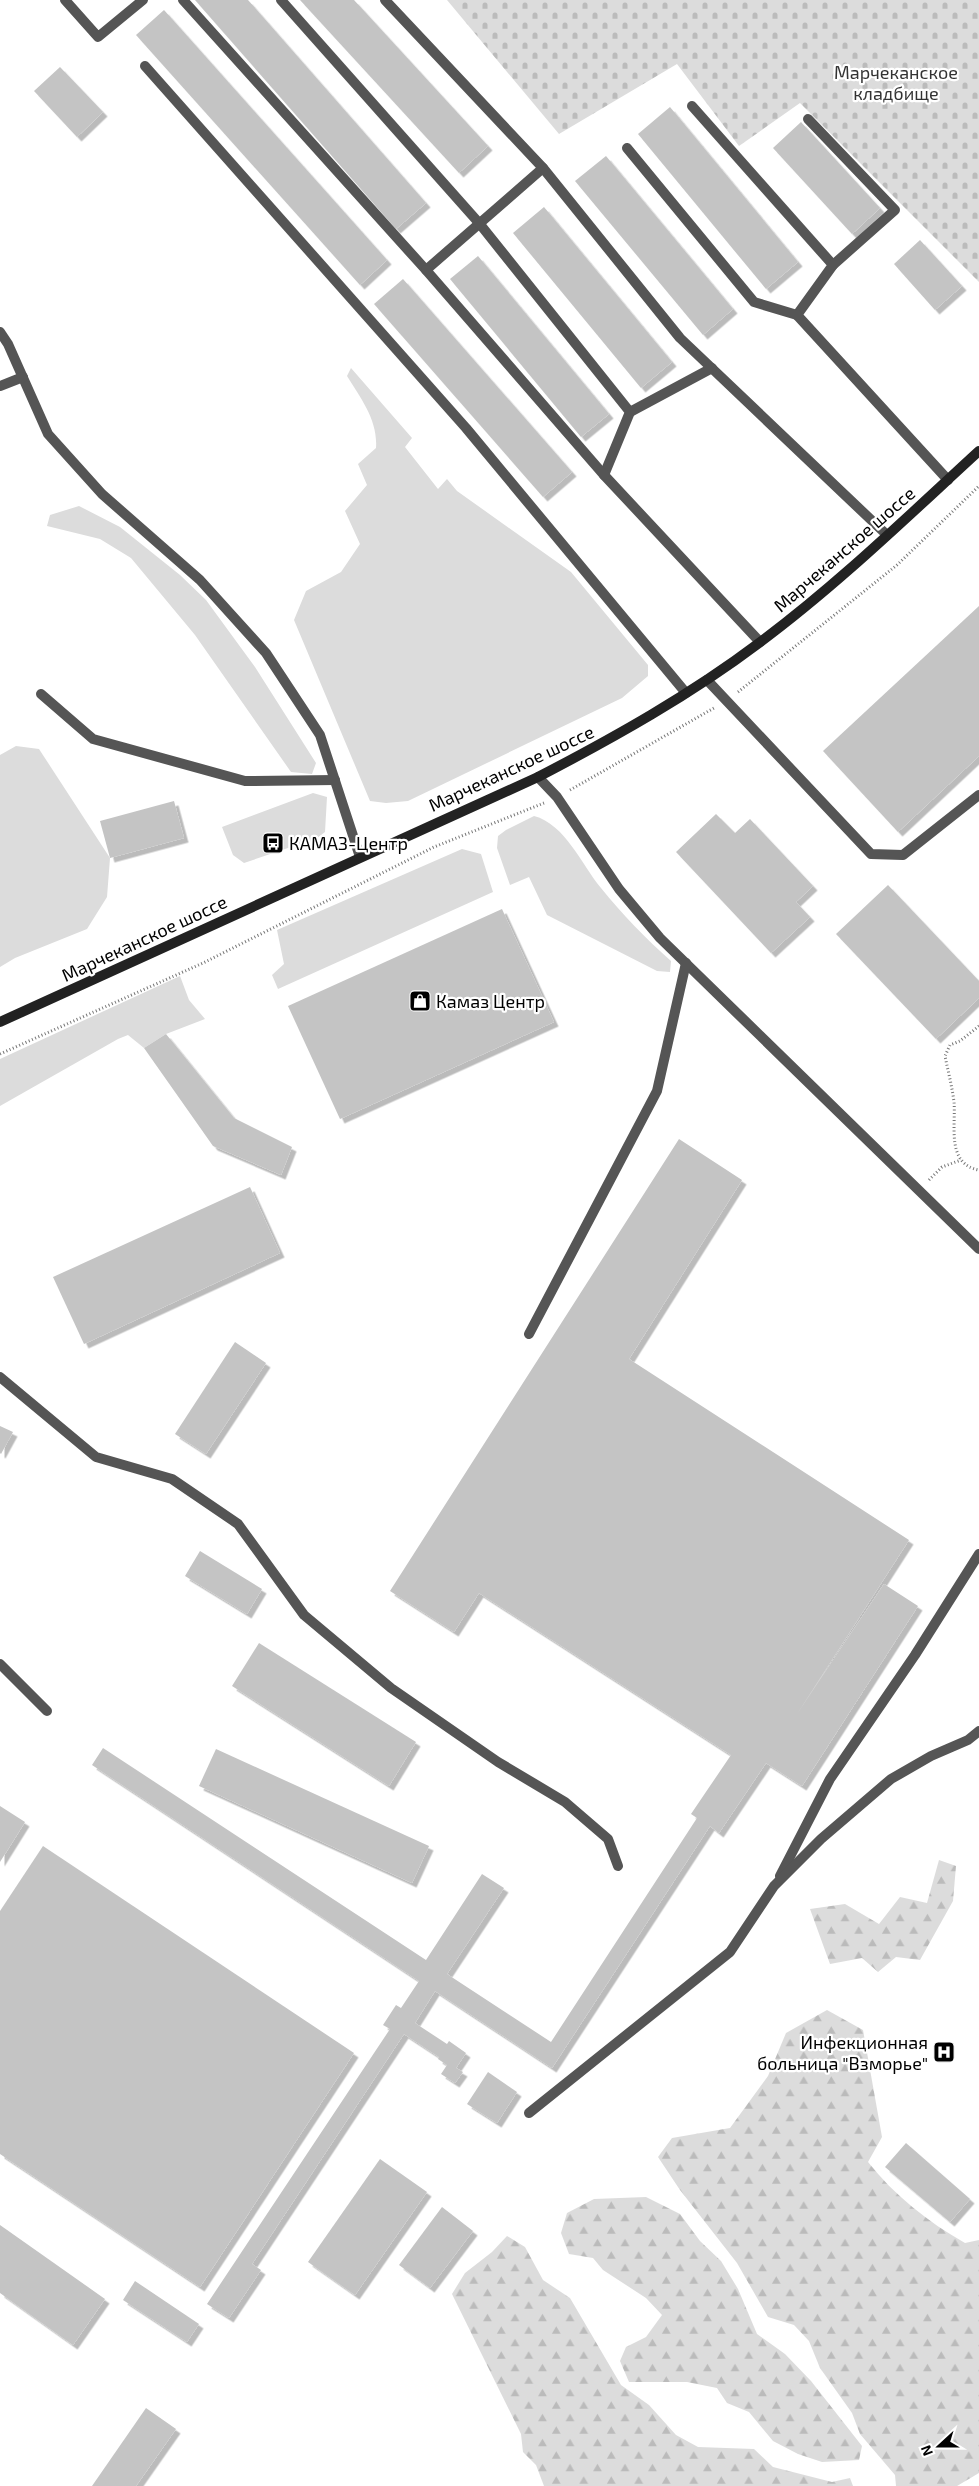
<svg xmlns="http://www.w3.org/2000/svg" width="979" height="2486" viewBox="0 0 979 2486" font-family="'Exo 2',sans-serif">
	<defs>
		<pattern id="forest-firs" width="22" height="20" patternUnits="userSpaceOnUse" patternTransform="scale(1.25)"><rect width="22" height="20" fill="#dcdcdc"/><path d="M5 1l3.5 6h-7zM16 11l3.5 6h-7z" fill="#bbb"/></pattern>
		<pattern id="cemetery-stones" width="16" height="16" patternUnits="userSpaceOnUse" patternTransform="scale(1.25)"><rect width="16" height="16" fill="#dcdcdc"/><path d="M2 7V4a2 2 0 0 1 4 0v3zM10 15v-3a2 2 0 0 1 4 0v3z" fill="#bbb"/></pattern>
		<filter id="shadow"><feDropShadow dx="4.5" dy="4.5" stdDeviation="0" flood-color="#0004"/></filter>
	</defs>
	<rect width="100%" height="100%" fill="#fff"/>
	<g fill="#dcdcdc">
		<path d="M351,368L412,438L405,447L438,489L447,479L457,491L571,572L648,665V676L622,698L408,801L386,803L370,801L294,620L306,591L341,572L360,544L345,511L367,485L358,464L376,448C378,420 361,399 347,376Z"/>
		<path d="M79,506L120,527L180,575L206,600L255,667L316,763L312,774L291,772L195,635L131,558L100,539L47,526L50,515Z"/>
		<path d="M16,746L39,749L110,858L107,897L87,929L15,958L0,967V755Z"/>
		<path d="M313,793L327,797L325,832L309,844L288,848L244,863L233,855L222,827Z"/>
		<path d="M534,816C565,824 582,865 601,888C622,914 646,939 671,961L670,972L657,971L547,915L529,877L510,885L497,848L498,836L506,830Z"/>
		<path d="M462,849L481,854L493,892L278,989L272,975L284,964L277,930Z"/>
		<path d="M180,976L189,1000L205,1019L166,1034L144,1048L128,1035L118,1039L0,1106V1059Z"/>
	</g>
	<g fill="url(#forest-firs)">
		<path d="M939,1860L956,1866L953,1901L920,1960L896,1957L878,1972L862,1958L830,1964L810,1909L845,1904L879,1924L900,1897L927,1903Z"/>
		<path d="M827,2010L863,2030L882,2137L868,2162C894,2195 928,2222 965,2243L979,2240V2473L957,2486H896L895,2475L860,2434L852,2413L820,2368L809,2341L794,2325L768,2317L737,2263L680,2190L658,2157L672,2138L730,2128L768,2076L786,2033Z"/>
		<path d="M646,2197L680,2214L700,2241L721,2261L738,2289L757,2334L785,2354L811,2381L862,2446L859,2460L822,2462L798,2454L773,2441L749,2412L727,2403L717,2388L687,2382H629L620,2361L626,2347L646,2337L662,2315L646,2298L603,2270L593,2258L569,2254L561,2233L567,2213L594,2199Z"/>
		<path d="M507,2236L525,2247L543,2280L570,2298L621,2385L649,2405L676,2435L698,2447L754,2449L773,2467L832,2482L850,2478L853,2486H544L536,2465L523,2452L521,2434L452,2294L465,2273L492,2252Z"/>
	</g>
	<path fill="url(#cemetery-stones)" d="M447,0H979V282L800,103L739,146L677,64L559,134Z"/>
	<g fill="#c4c4c4" filter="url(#shadow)">
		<path d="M195,0H248L426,203L396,229Z"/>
		<path d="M300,0H354L488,146L459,173Z"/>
		<path d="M164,10L387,260L360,285L136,35Z"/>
		<path d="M60,67L103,112L77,137L34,91Z"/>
		<path d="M670,107L798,262L766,289L638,134Z"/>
		<path d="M801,122L880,208L852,234L773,148Z"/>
		<path d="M606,156L733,309L703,335L575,181Z"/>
		<path d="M544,207L672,362L641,388L513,233Z"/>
		<path d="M920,240L962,286L935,310L894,264Z"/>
		<path d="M478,256L609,414L581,437L450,279Z"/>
		<path d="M403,279L572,472L543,497L374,304Z"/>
		<path d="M979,606V756L898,832L823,751Z"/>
		<path d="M174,801L184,838L110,858L100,821Z"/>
		<path d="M716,814L735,833L750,819L813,886L796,902L810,917L771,953L676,852Z"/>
		<path d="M888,885L979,981V998L936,1039L836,934Z"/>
		<path d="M502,909L554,1022L340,1119L288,1006Z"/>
		<path d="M166,1034L234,1118L292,1147L281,1175L213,1146L144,1048Z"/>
		<path d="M679,1139L742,1180L629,1359L909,1540L797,1714L884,1584L918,1606L802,1786L766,1763L719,1833L710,1826L552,2068L435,1991L415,2023L447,2044L449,2041L466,2053L456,2068L463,2072L455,2083L441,2074L447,2065L438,2059L439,2057L404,2034L252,2264L261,2270L229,2318L207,2304L390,2029L383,2025L396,2005L401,2008L419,1981L92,1765L103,1748L426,1960L482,1874L504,1888L447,1974L551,2042L697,1818L691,1814L731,1755L479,1593L454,1632L390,1591Z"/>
		<path d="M250,1187L280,1253L84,1344L53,1277Z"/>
		<path d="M235,1342L266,1363L206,1454L175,1434Z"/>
		<path d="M0,1426L13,1432L1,1454L0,1453Z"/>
		<path d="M200,1551L262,1589L247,1614L185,1576Z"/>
		<path d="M259,1643L416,1742L389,1786L232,1686Z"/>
		<path d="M216,1749L429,1846L412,1883L199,1786Z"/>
		<path d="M0,1806L25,1822L0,1862Z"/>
		<path d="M43,1846L354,2053L200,2287L0,2154V1911Z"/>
		<path d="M488,2072L517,2092L497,2123L467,2104Z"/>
		<path d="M906,2143L970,2199L950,2222L885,2167Z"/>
		<path d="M380,2159L427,2192L355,2295L308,2262Z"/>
		<path d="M442,2207L473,2231L430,2288L399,2265Z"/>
		<path d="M0,2225L105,2299L73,2345L0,2293Z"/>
		<path d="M135,2281L199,2324L187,2342L123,2300Z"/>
		<path d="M146,2408L176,2429L136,2486H92Z"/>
	</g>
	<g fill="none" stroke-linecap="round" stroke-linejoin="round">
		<g stroke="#777" stroke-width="3" stroke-dasharray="1 2.5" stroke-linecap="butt">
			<path d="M738,692L897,565L979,486"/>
			<path d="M570,790L714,708"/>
			<path d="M979,1026L960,1041L950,1045L945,1056C948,1071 952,1086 954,1102C956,1126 946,1164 979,1170"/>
			<path d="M0,1054L203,963L434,847L544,803"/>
			<path d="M929,1180L942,1167L961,1160"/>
		</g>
		<g stroke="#555" stroke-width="10">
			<path d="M65,0L98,37L143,0"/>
			<path d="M183,0L426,270L543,168"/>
			<path d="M281,0L479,223L630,412L604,475L760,642"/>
			<path d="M385,0L543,168L680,338L887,535"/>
			<path d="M145,66L466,428L686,693"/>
			<path d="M692,106L833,265L797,315L948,480"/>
			<path d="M808,119L895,210L833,265"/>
			<path d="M627,148L754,302L797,315"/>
			<path d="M426,270L604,475"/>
			<path d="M0,332L8,344L48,434L102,494L200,580L266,653L320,735L360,857"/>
			<path d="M0,386L23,377"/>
			<path d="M630,412L712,368"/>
			<path d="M707,680L871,854L903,855L979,795"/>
			<path d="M41,694L93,739L245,781L335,780"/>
			<path d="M538,777L557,797L619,889L660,938L979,1249"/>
			<path d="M529,1334L657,1091L686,963"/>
			<path d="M0,1377L96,1457L172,1479L238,1524L304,1615L391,1688L498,1762L565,1802L608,1839L618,1866"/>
			<path d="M0,1664L47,1711"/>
			<path d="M780,1876L830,1779L915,1655L979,1554"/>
			<path d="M529,2113L730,1952L774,1886L821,1839L891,1779L931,1756L968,1740L979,1731"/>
		</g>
		<path stroke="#222" stroke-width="10" d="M0,1022L538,777C615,737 690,695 759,643C837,585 907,517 979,451"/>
	</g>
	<defs>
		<g id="bus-square" transform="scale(1.125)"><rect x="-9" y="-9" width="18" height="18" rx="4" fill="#000" stroke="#fff"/><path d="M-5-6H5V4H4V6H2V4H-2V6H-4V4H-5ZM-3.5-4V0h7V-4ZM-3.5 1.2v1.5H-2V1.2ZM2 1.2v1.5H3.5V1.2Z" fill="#fff"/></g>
		<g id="shop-square" transform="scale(1.125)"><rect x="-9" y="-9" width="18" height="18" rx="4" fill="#000" stroke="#fff"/><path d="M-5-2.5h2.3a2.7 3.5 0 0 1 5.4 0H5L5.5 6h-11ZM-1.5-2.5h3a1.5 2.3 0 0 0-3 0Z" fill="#fff"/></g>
		<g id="hospital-square" transform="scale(1.125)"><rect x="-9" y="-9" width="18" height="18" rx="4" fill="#000" stroke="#fff"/><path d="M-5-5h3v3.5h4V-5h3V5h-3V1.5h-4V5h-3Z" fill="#fff"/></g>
	</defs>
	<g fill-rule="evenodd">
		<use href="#bus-square" x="273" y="843"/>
		<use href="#shop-square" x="420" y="1001"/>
		<use href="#hospital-square" x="944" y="2052"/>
	</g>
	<g text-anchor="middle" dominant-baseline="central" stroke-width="4.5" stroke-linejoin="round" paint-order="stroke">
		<g font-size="18" fill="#333" stroke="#fff">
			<text x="896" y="72">Марчеканское<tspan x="896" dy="21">кладбище</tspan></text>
		</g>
		<g font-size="18" fill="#000" stroke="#fff">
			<text transform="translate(844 549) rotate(-41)">Марчеканское шоссе</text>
			<text transform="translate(511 768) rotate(-25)">Марчеканское шоссе</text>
			<text transform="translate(144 938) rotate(-25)">Марчеканское шоссе</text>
		</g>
		<g font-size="18" fill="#000" stroke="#fff" text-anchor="start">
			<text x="289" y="843">КАМАЗ-Центр</text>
			<text x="436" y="1001">Камаз Центр</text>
			<text x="928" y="2042" text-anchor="end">Инфекционная<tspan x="928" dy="21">больница "Взморье"</tspan></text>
		</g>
	</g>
	<g transform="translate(939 2446) rotate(249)" stroke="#ffffff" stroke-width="4" paint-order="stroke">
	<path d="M0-4L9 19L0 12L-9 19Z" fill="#000000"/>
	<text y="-8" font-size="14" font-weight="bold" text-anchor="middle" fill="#000000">N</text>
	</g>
</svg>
